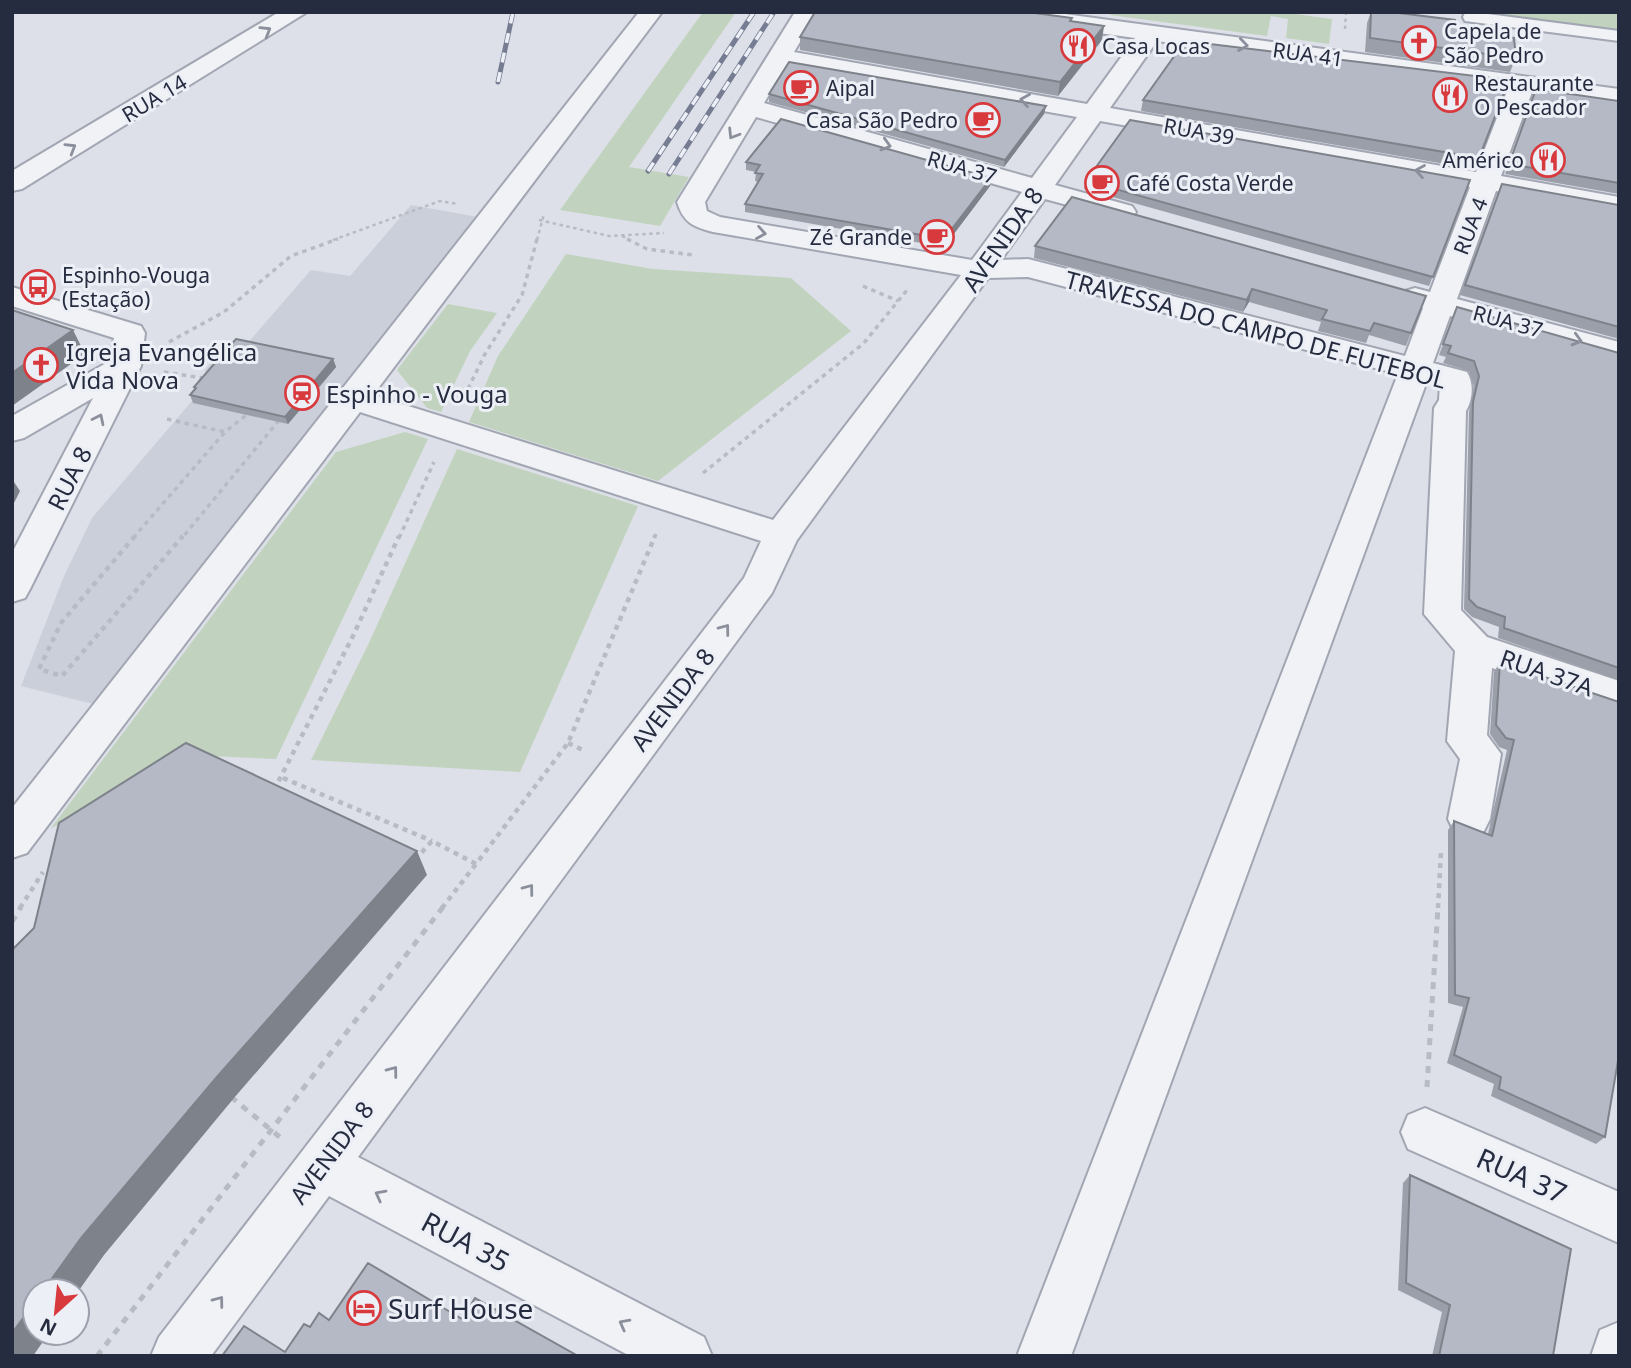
<svg xmlns="http://www.w3.org/2000/svg" width="1631" height="1368" viewBox="0 0 1631 1368" font-family="'Noto Sans',sans-serif">
	<rect width="100%" height="100%" fill="#dde0e8"/>
	<path fill="#cbcfda" d="M411,205L478,217L93,704L21,686L64,576L92,518L215,374L204,371L230,342L246,345L311,270L350,276Z"/>
	<g fill="#c1d3be">
		<path d="M703,12H736L629,167L689,177L660,226L560,210Z"/>
		<path d="M1111,12H1281L1332,19L1329,44L1286,38L1288,19L1271,16L1267,36L1110,15Z"/>
		<path d="M1478,12H1619V30L1612,29Z"/>
		<path d="M566,254L653,269L791,278L851,331L658,481L469,422L498,356Z"/>
		<path d="M448,304L497,313L470,351L441,412L427,408L397,370Z"/>
		<path d="M405,432L428,439L276,759L208,756L51,828L336,452Z"/>
		<path d="M457,449L638,506L520,772L311,760L368,645Z"/>
	</g>
	<g fill="none" stroke-linecap="round" stroke-linejoin="round">
		<g stroke="#a2a6b2" stroke-width="4">
			<path id="lane" d="M1473,12L1619,31V41L1465,21L1463,17L1465,13Z"/>
		</g>
		<g stroke="#a2a6b2" stroke-width="4">
			<g id="street">
				<path d="M279,12H307L22,189L12,191V171Z"/>
				<path d="M639,12H662L373,395L773,520L961,275L713,232C693,227 683,222 677,202L795,12H818L794,52L1087,104L1135,38L997,19L986,12H1050L1619,89V104L1532,92L1501,176L1619,197V213L1496,191L1457,299L1619,342V362L1450,316L1433,363L1467,372C1474,383 1473,400 1466,411L1461,610L1487,637L1619,681V711L1492,668L1487,735L1501,754L1490,819L1484,831L1469,836L1454,831L1448,819L1460,759L1447,741L1455,651L1424,614L1434,408L1439,400L1440,385L1427,381L1071,1356H1017L1398,374L1028,277L988,278L797,540L772,593L358,1157L704,1337L712,1356H630L329,1196L211,1356H151L159,1337L744,578L761,541L360,412L27,853L12,858V808ZM1157,41L1508,89L1476,172L1110,108ZM786,66L1077,117L1032,178L764,103ZM756,117L1022,192L972,260L720,217L707,211L705,202ZM1100,121L1470,187L1430,292L1415,288L1405,291L1400,297L1405,303L1423,308L1405,356L1028,259L1001,260L1045,199L1122,220L1132,218L1136,212L1132,206L1055,185Z"/>
				<path d="M12,287L141,326L145,333L141,366L30,589L25,598L12,602V553L93,398L24,438L12,441V416L110,361L114,338L12,306Z"/>
				<path d="M1425,1108L1619,1192V1243L1408,1149L1401,1132L1408,1115Z"/>
				<path d="M1619,1322V1356H1591L1600,1330Z"/>
			</g>
		</g>
		<g stroke="#b7bbc3" stroke-width="2.5" stroke-dasharray="3.5 3.5" stroke-linecap="butt">
			<path d="M1345,29L1346,12"/>
			<path d="M539,220L609,236L664,233"/>
			<path d="M622,236L630,240"/>
			<path d="M333,240L440,201L458,204"/>
			<path d="M537,240L544,214"/>
		</g>
		<g stroke="#b7bbc3" stroke-width="3.5" stroke-dasharray="4.5 4.5" stroke-linecap="butt">
			<path d="M627,239L647,249L693,255"/>
			<path d="M863,286L898,301"/>
			<path d="M169,342L224,312L291,256L338,239"/>
			<path d="M164,372L203,378"/>
			<path d="M464,397L485,354L522,295L537,239"/>
			<path d="M167,419L225,432"/>
			<path d="M703,473L864,343L907,290"/>
			<path d="M133,538L225,432L264,401L290,407L182,538"/>
			<path d="M399,538L434,462"/>
			<path d="M654,538L656,534"/>
		</g>
		<g stroke="#b7bbc3" stroke-width="4.5" stroke-dasharray="5 5" stroke-linecap="butt">
			<path d="M135,536L61,623L39,669L62,676L183,536"/>
			<path d="M568,743L583,750"/>
			<path d="M283,778L432,841"/>
			<path d="M274,790L353,636L399,536"/>
			<path d="M415,860L432,841L476,864L568,743L655,536"/>
			<path d="M20,908L43,872"/>
			<path d="M442,908L476,864"/>
			<path d="M1438,908L1441,851"/>
		</g>
		<g stroke="#b7bbc3" stroke-width="5" stroke-dasharray="7 7" stroke-linecap="butt">
			<path d="M12,922L21,907"/>
			<path d="M1427,1087L1438,907"/>
			<path d="M231,1097L281,1138"/>
			<path d="M97,1356L443,907"/>
		</g>
		<use href="#lane" fill="#f0f2f6" fill-rule="evenodd"/>
		<use href="#street" fill="#f0f2f6" fill-rule="evenodd"/>
		<g stroke="#767d93" stroke-width="5">
			<g id="rail">
				<path d="M498,82L513,12"/>
				<path d="M648,171L754,12"/>
				<path d="M669,174L774,12"/>
			</g>
		</g>
		<use href="#rail" stroke="#edeff6" stroke-width="3.5" stroke-dasharray="10" stroke-linecap="butt"/>
	</g>
	<g fill="#9b9fa9">
		<path d="M1371,12H1391L1497,36L1516,58L1510,72L1365,52L1367,23Z"/>
		<path d="M1072,22L1102,40L1058,96L800,50V37Z"/>
		<path d="M1509,80L1474,169L1141,111L1143,100Z"/>
		<path d="M1536,89L1619,101V194L1505,174Z"/>
		<path d="M769,94L1046,106L1044,114L1004,167L769,102Z"/>
		<path d="M746,162L991,178L990,186L944,247L745,212V204L759,182L755,181L756,172L746,170Z"/>
		<path d="M1470,180L1429,286L1084,189L1086,181Z"/>
		<path d="M1502,184L1619,205V339L1460,295Z"/>
		<path d="M1035,246L1426,296L1406,346L1369,335L1366,343L1318,331L1321,322L1249,302L1243,312L1034,258Z"/>
		<path d="M1457,307L1619,353V680L1498,638L1499,627L1472,617L1464,609L1469,412L1474,386L1469,371L1443,363L1446,357L1439,355Z"/>
		<path d="M333,359L336,367L288,424L193,403L190,395L195,390L194,387Z"/>
		<path d="M1500,662L1605,1137L1596,1144L1491,1096L1494,1084L1447,1063L1463,1007L1448,1003V830L1454,821L1488,834L1507,750L1499,747L1490,734L1494,672Z"/>
		<path d="M1410,1175L1553,1356H1432L1442,1312L1398,1290L1403,1183Z"/>
	</g>
	<g fill="#7e828a">
		<path d="M1104,26L1102,40L1058,96L1060,82Z"/>
		<path d="M1046,106L1044,114L1004,167L1005,160Z"/>
		<path d="M991,178L990,186L944,247V239Z"/>
		<path d="M1252,289L1249,302L1243,312L1247,300Z"/>
		<path d="M73,330L85,354L12,406V373Z"/>
		<path d="M333,359L336,367L288,424L285,417Z"/>
		<path d="M12,479L20,491L12,507Z"/>
		<path d="M417,851L427,875L234,1098L104,1255L77,1293V1291H43L81,1238L216,1078Z"/>
		<path d="M35,1302V1333H49L33,1356H12V1333Z"/>
	</g>
	<g fill="#b4b9c5" stroke="#7e828a" stroke-width="2">
		<path d="M815,12H1027L1072,18L1070,21L1104,26L1060,82L800,37Z"/>
		<path d="M1371,12H1391L1455,20V27L1497,32V36L1514,38L1516,58L1370,38Z"/>
		<path d="M1185,41L1509,80L1479,158L1143,100Z"/>
		<path d="M789,62L1046,106L1005,160L769,94Z"/>
		<path d="M1536,89L1619,101V183L1509,164Z"/>
		<path d="M781,119L991,178L944,239L745,204L763,174L755,173L760,165L746,162Z"/>
		<path d="M1130,120L1470,180L1433,277L1086,181Z"/>
		<path d="M1502,184L1619,205V327L1465,285Z"/>
		<path d="M1072,197L1426,296L1411,333L1374,323L1370,331L1322,319L1327,310L1252,289L1247,300L1035,246Z"/>
		<path d="M1457,307L1619,353V668L1504,628L1505,617L1477,607L1469,599L1473,402L1479,376L1474,361L1448,353L1451,346L1443,344Z"/>
		<path d="M12,310L73,330L12,373Z"/>
		<path d="M236,339L333,359L285,417L190,395L196,388L194,387Z"/>
		<path d="M1500,662L1619,702V1055L1605,1137L1499,1089L1501,1077L1454,1055L1469,998L1455,995L1454,821L1492,836L1514,740L1506,738L1496,725Z"/>
		<path d="M186,743L417,851L216,1078L81,1238L43,1291H35V1302L12,1333V950L34,928L59,823Z"/>
		<path d="M1410,1175L1571,1249L1553,1356H1439L1450,1305L1406,1283Z"/>
		<path d="M368,1263L462,1319L475,1298L578,1356H222L244,1326L285,1352L304,1324L310,1327L319,1313L329,1320Z"/>
	</g>
	<defs><path id="oneway-chevron" d="M-2-3.5L2.5 0L-2 3.5" fill="none" stroke-width="1.6" stroke-linecap="round" stroke-linejoin="round" transform="scale(1.75)"/></defs>
	<g stroke="#8b8f9b">
		<use href="#oneway-chevron" transform="translate(266 31) rotate(-31)"/>
		<use href="#oneway-chevron" transform="translate(1243 45) rotate(8)"/>
		<use href="#oneway-chevron" transform="translate(1025 100) rotate(-170)"/>
		<use href="#oneway-chevron" transform="translate(733 134) rotate(122)"/>
		<use href="#oneway-chevron" transform="translate(886 145) rotate(16)"/>
		<use href="#oneway-chevron" transform="translate(71 148) rotate(-31)"/>
		<use href="#oneway-chevron" transform="translate(1420 171) rotate(-170)"/>
		<use href="#oneway-chevron" transform="translate(761 233) rotate(10)"/>
		<use href="#oneway-chevron" transform="translate(1577 340) rotate(16)"/>
		<use href="#oneway-chevron" transform="translate(99 419) rotate(-64)"/>
		<use href="#oneway-chevron" transform="translate(725 629) rotate(-53)"/>
		<use href="#oneway-chevron" transform="translate(529 889) rotate(-53)"/>
		<use href="#oneway-chevron" transform="translate(393 1071) rotate(-53)"/>
		<use href="#oneway-chevron" transform="translate(380 1195) rotate(-152)"/>
		<use href="#oneway-chevron" transform="translate(219 1301) rotate(-53)"/>
		<use href="#oneway-chevron" transform="translate(624 1324) rotate(-152)"/>
	</g>
	<defs>
		<g id="church-ring" transform="scale(1.75)"><circle r="9.5" fill="#edeff6" stroke="#d7393d" stroke-width="1.5"/><path d="M-1.2-6h2.4v3.5h3.3v2.4h-3.3V6h-2.4V-.1h-3.3v-2.4h3.3Z" fill="#d7393d"/></g>
		<g id="restaurant-ring" transform="scale(1.75)"><circle r="9.5" fill="#edeff6" stroke="#d7393d" stroke-width="1.5"/><path d="M-5-6h1v4h1v-4h1v4h1v-4h1v5L-1.5 .5V6h-2V.5L-5-1ZM5-6V6H3V1.5H1.5Q1.5-4 5-6Z" fill="#d7393d"/></g>
		<g id="cafe-ring" transform="scale(1.75)"><circle r="9.5" fill="#edeff6" stroke="#d7393d" stroke-width="1.5"/><path d="M-5.5-4.5H6V0H3Q3 3.5 0 3.5H-2.5Q-5.5 3.5-5.5 0ZM3-3.2v2h1.7v-2ZM-6 4.5H4V6H-6Z" fill="#d7393d"/></g>
		<g id="bus-ring" transform="scale(1.75)"><circle r="9.5" fill="#edeff6" stroke="#d7393d" stroke-width="1.5"/><path d="M-5-6H5V4H4V6H2V4H-2V6H-4V4H-5ZM-3.5-4V0h7V-4ZM-3.5 1.2v1.5H-2V1.2ZM2 1.2v1.5H3.5V1.2Z" fill="#d7393d"/></g>
		<g id="station-ring" transform="scale(1.75)"><circle r="9.5" fill="#edeff6" stroke="#d7393d" stroke-width="1.5"/><path d="M-3-6H3Q5-6 5-4V2Q5 4 3 4L4.5 6H3L1.5 4h-3L-3 6H-4.5L-3 4Q-5 4-5 2V-4Q-5-6-3-6ZM-3.5-4v3h7v-3ZM-3.5 1v1.5H-2V1ZM2 1v1.5H3.5V1Z" fill="#d7393d"/></g>
		<g id="hotel-ring" transform="scale(1.75)"><circle r="9.5" fill="#edeff6" stroke="#d7393d" stroke-width="1.5"/><path d="M-6-4.5h1.5V1H6V5H4.5V3h-9V5H-6ZM-4 0a1.8 1.8 0 1 1 3.6 0ZM.5 0V-2.5h3Q6-2.5 6 0Z" fill="#d7393d"/></g>
	</defs>
	<g fill-rule="evenodd">
		<use href="#church-ring" x="1419" y="43"/>
		<use href="#restaurant-ring" x="1078" y="46"/>
		<use href="#cafe-ring" x="801" y="88"/>
		<use href="#restaurant-ring" x="1450" y="95"/>
		<use href="#cafe-ring" x="983" y="120"/>
		<use href="#restaurant-ring" x="1548" y="160"/>
		<use href="#cafe-ring" x="1102" y="183"/>
		<use href="#cafe-ring" x="937" y="237"/>
		<use href="#bus-ring" x="38" y="287"/>
		<use href="#church-ring" x="41" y="365"/>
		<use href="#station-ring" x="302" y="393"/>
		<use href="#hotel-ring" x="364" y="1308"/>
	</g>
	<g text-anchor="middle" dominant-baseline="central" stroke-width="6" stroke-linejoin="round" paint-order="stroke">
		<g font-size="21" fill="#262c40" stroke="#edeff6" text-anchor="start">
			<text x="1444" y="31">Capela de<tspan x="1444" dy="24">São Pedro</tspan></text>
			<text x="1102" y="46">Casa Locas</text>
			<text x="1474" y="83">Restaurante<tspan x="1474" dy="24">O Pescador</tspan></text>
			<text x="826" y="88">Aipal</text>
			<text x="958" y="120" text-anchor="end">Casa São Pedro</text>
			<text x="1524" y="160" text-anchor="end">Américo</text>
			<text x="1126" y="183">Café Costa Verde</text>
			<text x="912" y="237" text-anchor="end">Zé Grande</text>
			<text x="62" y="275">Espinho-Vouga<tspan x="62" dy="24">(Estação)</tspan></text>
		</g>
		<g font-size="21" fill="#262c40" stroke="#edeff6">
			<text transform="translate(1308 54) rotate(8)">RUA 41</text>
			<text transform="translate(154 98) rotate(-31)">RUA 14</text>
			<text transform="translate(1199 131) rotate(10)">RUA 39</text>
			<text transform="translate(962 167) rotate(16)">RUA 37</text>
			<text transform="translate(1470 226) rotate(-69)">RUA 4</text>
			<text transform="translate(1508 321) rotate(15)">RUA 37</text>
		</g>
		<g font-size="24" fill="#262c40" stroke="#edeff6">
			<text transform="translate(1002 239) rotate(-55)">AVENIDA 8</text>
			<text transform="translate(1256 329) rotate(15)">TRAVESSA DO CAMPO DE FUTEBOL</text>
			<text transform="translate(69 478) rotate(-63)">RUA 8</text>
			<text transform="translate(1547 672) rotate(19)">RUA 37A</text>
			<text transform="translate(672 699) rotate(-53)">AVENIDA 8</text>
			<text transform="translate(331 1152) rotate(-53)">AVENIDA 8</text>
		</g>
		<g font-size="24" fill="#262c40" stroke="#edeff6" text-anchor="start">
			<text x="66" y="351">Igreja Evangélica<tspan x="66" dy="28">Vida Nova</tspan></text>
			<text x="326" y="393">Espinho - Vouga</text>
		</g>
		<g font-size="28" fill="#262c40" stroke="#edeff6">
			<text transform="translate(1522 1175) rotate(24)">RUA 37</text>
			<text transform="translate(466 1241) rotate(28)">RUA 35</text>
		</g>
		<g font-size="28" fill="#262c40" stroke="#edeff6" text-anchor="start">
			<text x="388" y="1308">Surf House</text>
		</g>
	</g>
	<rect width="1631" height="1368" fill="none" stroke="#262c40" stroke-width="28"/>
	<g transform="translate(56 1312) rotate(207)"><circle r="33" fill="#edeff6" stroke="#9da1ad" stroke-width="2"/>
	<path d="M0-5L12 26L0 18L-12 26Z" fill="#d7393d"/>
	<text y="-10" font-size="19" font-weight="bold" text-anchor="middle" fill="#262c40">N</text>
	</g>
</svg>
